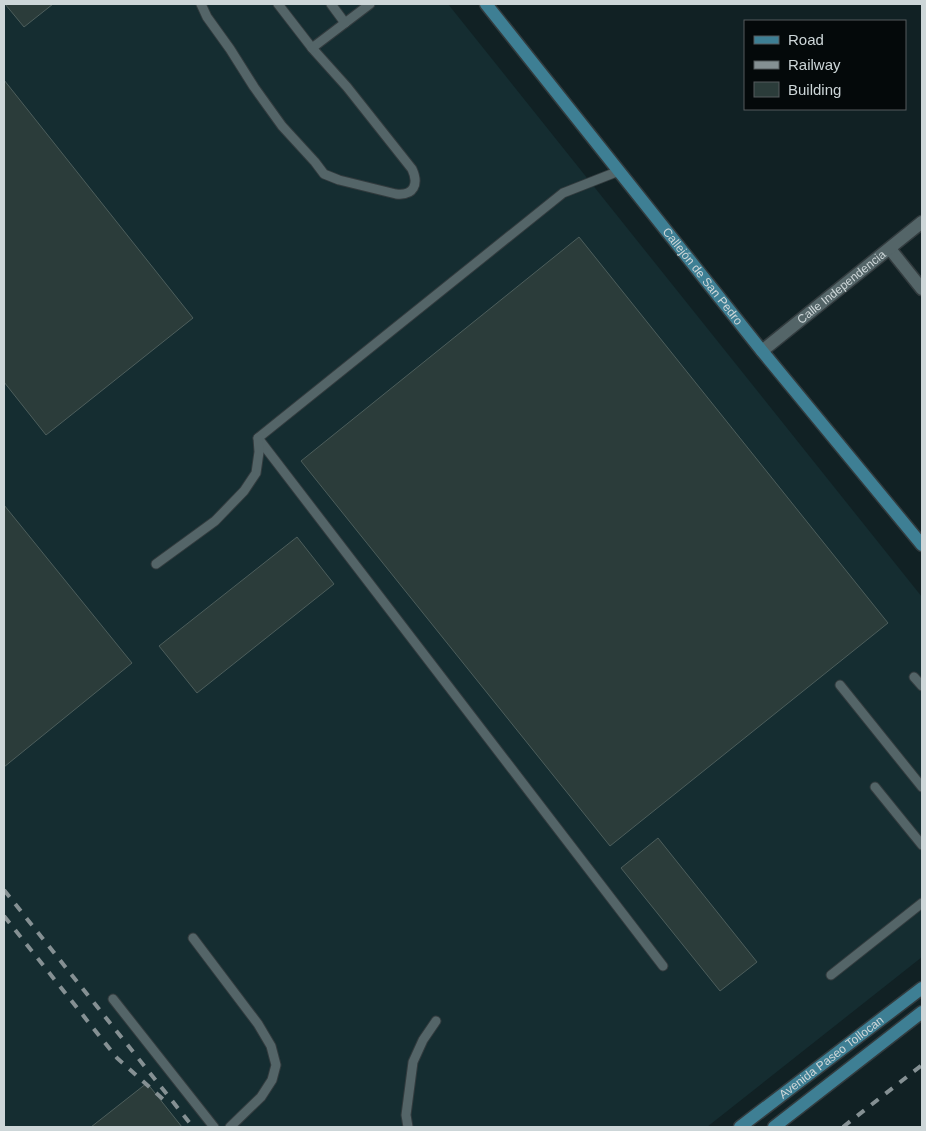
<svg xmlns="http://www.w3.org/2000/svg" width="926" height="1131" viewBox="0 0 926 1131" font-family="Helvetica,sans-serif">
	<rect width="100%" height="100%" fill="#112124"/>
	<path fill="#152d31" d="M4,4H448L922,597V957L707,1127H4Z"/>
	<g fill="#2b3c3a" stroke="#4d5e5c">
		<path d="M5,4H53L24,27Z"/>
		<path d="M4,80L193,318L46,435L4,382Z"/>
		<path d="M579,237L888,623L610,846L301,461Z"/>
		<path d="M4,505L132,663L4,767Z"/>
		<path d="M297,537L334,584L197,693L159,646Z"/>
		<path d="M658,838L757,962L720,991L621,868Z"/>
		<path d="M147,1083L182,1127H91Z"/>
	</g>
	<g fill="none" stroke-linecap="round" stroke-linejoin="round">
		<g stroke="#323b3e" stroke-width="11">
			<g id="service">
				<path d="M201,4L207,17L230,49L254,87L282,126L315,162L324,174L339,180L396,194C414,196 419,184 412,169L347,87L312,48L278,4"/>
				<path d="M331,4L345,23"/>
				<path d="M312,48L370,4"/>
				<path d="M258,438L663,966"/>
				<path d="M156,564L215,521L244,491L256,473L259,452L258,438L563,193L619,171"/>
				<path d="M914,677L922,686"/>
				<path d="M840,685L922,787"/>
				<path d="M875,787L922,845"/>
				<path d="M193,938L258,1024L271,1046L276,1065L272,1080L261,1097L230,1127"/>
				<path d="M831,975L922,903"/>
				<path d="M113,999L214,1127"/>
				<path d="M408,1127L406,1115L413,1062L423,1040L436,1021"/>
			</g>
		</g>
		<g stroke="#323b3e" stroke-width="15">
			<g id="minor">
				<path d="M890,249L922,289"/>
				<path id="s1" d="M762,351L922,222"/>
			</g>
		</g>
		<g stroke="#323b3e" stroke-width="15">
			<g id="secondary">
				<path id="s2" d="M486,4L762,351L922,545"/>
				<path id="s3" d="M740,1127L922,988"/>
				<path d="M774,1127L922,1012"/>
			</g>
		</g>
		<use href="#service" stroke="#546568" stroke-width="9"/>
		<use href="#minor" stroke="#546568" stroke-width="12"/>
		<use href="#secondary" stroke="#3e7f94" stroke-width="12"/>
		<g stroke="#859093" stroke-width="4" stroke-dasharray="9 9" stroke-linecap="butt">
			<path d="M4,890L193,1127"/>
			<path d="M4,916L117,1058L166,1102"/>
			<path d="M843,1127L922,1065"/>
		</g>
	</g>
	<g text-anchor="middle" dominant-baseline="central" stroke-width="5" stroke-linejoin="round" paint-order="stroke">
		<g font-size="12" fill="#cdd6d8" stroke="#04090a">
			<text stroke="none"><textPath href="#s2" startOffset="348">Callejón de San Pedro</textPath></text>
			<text stroke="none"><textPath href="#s1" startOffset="102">Calle Independencia</textPath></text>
			<text stroke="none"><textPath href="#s3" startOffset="115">Avenida Paseo Tollocan</textPath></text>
		</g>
	</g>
	<rect width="926" height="1131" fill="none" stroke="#cdd6d8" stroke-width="10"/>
	<rect x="744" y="20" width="162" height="90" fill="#04090a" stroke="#545b5c"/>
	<rect x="754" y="36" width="25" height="8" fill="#3e7f94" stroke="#545b5c"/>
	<text x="788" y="45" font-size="15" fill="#cdd6d8">Road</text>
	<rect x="754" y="61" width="25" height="8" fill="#859093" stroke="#545b5c"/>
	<text x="788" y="70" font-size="15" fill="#cdd6d8">Railway</text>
	<rect x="754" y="82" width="25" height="15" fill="#2b3c3a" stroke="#545b5c"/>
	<text x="788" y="95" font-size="15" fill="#cdd6d8">Building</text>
</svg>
